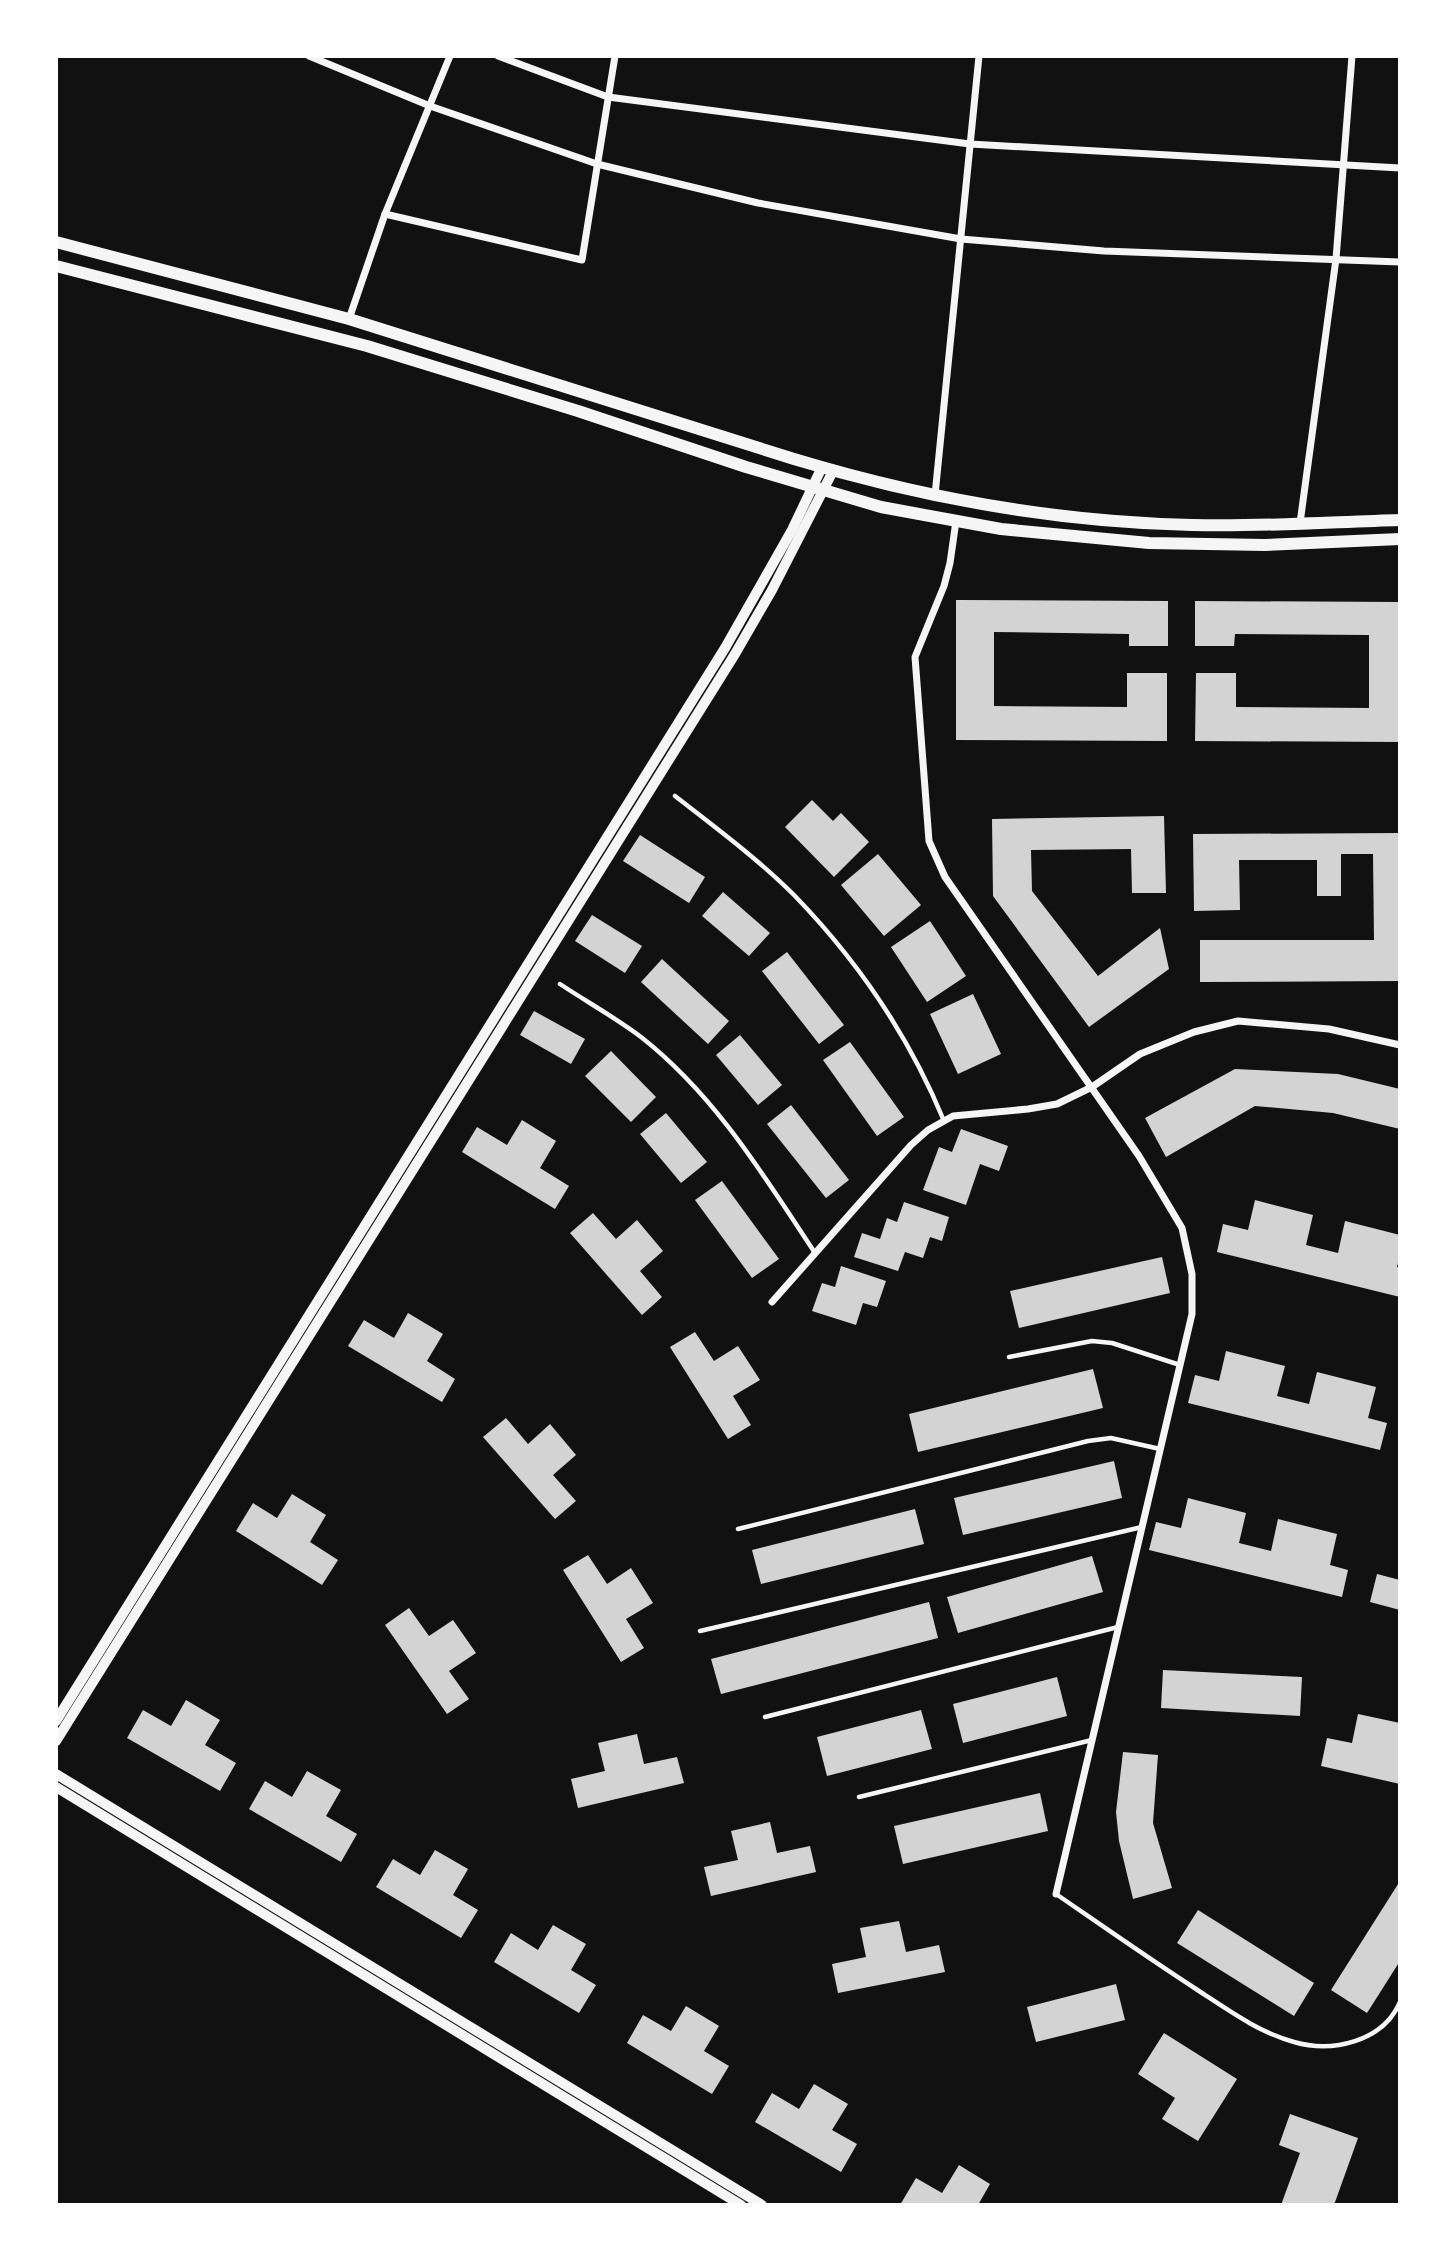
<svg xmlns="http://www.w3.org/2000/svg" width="1456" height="2261" viewBox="0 0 1456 2261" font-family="'Exo 2',sans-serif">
	<rect width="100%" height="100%" fill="#111"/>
	<g fill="#d3d3d3">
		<path d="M956,600L1168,601V646H1129V634L994,632V706L1127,707V673H1167V741L956,740Z"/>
		<path d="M1195,601L1400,602V742L1195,741L1196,673H1236V707L1369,708V635L1235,634L1234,646H1195Z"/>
		<path d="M812,800L833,821L841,813L869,842L834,877L785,827Z"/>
		<path d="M1164,816L1166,893H1132L1131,849L1031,850L1032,891L1098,976L1160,928L1169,969L1089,1027L993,896L992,819Z"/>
		<path d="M1400,833V981L1200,982V940H1374L1373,854H1341V896H1317V860H1239L1240,910L1194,911L1193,834Z"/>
		<path d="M640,835L705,877L689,903L623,861Z"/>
		<path d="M878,854L921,905L884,936L841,885Z"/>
		<path d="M723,892L770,933L749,956L702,916Z"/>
		<path d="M592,915L642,946L625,973L575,941Z"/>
		<path d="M930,921L966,976L927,1002L891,947Z"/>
		<path d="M787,952L844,1025L819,1044L762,971Z"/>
		<path d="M662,959L729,1021L708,1044L641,982Z"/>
		<path d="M973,994L1001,1054L958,1074L930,1014Z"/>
		<path d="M534,1011L585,1039L571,1064L520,1035Z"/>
		<path d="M740,1035L782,1085L758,1105L716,1055Z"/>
		<path d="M850,1042L904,1117L877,1136L823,1060Z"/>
		<path d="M611,1051L656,1097L631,1122L585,1076Z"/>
		<path d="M1235,1069L1338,1074L1400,1089V1129L1333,1113L1255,1106L1166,1157L1145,1118Z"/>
		<path d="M791,1105L849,1180L826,1198L767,1124Z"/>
		<path d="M666,1113L707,1162L681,1183L640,1134Z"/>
		<path d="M522,1120L556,1141L540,1168L569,1186L555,1209L462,1152L477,1127L507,1145Z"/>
		<path d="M961,1129L1008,1146L999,1171L980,1164L966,1205L923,1190L939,1147L952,1152Z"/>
		<path d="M722,1181L779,1259L752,1278L695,1200Z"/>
		<path d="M1255,1200L1313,1215L1306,1245L1338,1253L1345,1221L1400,1235V1255L1397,1267L1400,1268V1297L1217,1252L1223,1224L1248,1230Z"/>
		<path d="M904,1202L949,1217L942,1241L930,1237L923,1258L905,1252L898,1271L854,1257L862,1233L880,1239L887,1218L897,1222Z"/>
		<path d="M593,1213L616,1239L637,1220L663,1251L640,1271L662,1297L642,1315L570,1233Z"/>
		<path d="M1162,1257L1170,1293L1019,1328L1010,1291Z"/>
		<path d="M841,1266L886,1281L877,1307L863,1303L856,1325L812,1311L822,1283L835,1287Z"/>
		<path d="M408,1313L443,1334L427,1361L455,1379L442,1402L348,1346L364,1320L394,1338Z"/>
		<path d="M695,1332L714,1361L738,1346L760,1380L733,1396L751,1425L728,1439L670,1347Z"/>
		<path d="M1226,1351L1285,1366L1277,1396L1309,1404L1317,1372L1376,1387L1368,1418L1387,1423L1380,1450L1188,1403L1195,1375L1219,1381Z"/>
		<path d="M1093,1369L1103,1408L918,1452L909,1414Z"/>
		<path d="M506,1418L528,1444L550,1424L576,1455L553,1475L576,1501L555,1519L483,1437Z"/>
		<path d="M1114,1461L1122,1498L963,1535L954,1498Z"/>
		<path d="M292,1494L326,1515L310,1542L338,1560L322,1585L236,1531L253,1503L277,1518Z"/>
		<path d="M1188,1498L1246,1513L1239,1543L1271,1551L1278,1519L1337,1534L1330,1565L1348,1570L1342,1597L1149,1550L1156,1522L1181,1528Z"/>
		<path d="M915,1509L924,1544L761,1584L752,1550Z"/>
		<path d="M588,1555L607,1584L631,1568L653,1603L626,1619L644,1648L621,1662L563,1570Z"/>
		<path d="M1092,1556L1103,1592L958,1633L947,1597Z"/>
		<path d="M1377,1574L1400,1580V1610L1370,1602Z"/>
		<path d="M929,1602L938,1638L721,1694L711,1659Z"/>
		<path d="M409,1608L429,1636L453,1620L476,1653L449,1671L469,1699L447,1714L385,1625Z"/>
		<path d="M1163,1670L1302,1677L1300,1716L1161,1708Z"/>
		<path d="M1057,1677L1067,1716L963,1743L953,1704Z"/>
		<path d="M186,1700L220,1720L205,1745L236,1763L220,1791L127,1738L143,1710L171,1726Z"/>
		<path d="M921,1710L932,1749L827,1776L817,1737Z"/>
		<path d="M1358,1714L1400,1723V1784L1321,1766L1327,1738L1352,1743Z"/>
		<path d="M637,1734L644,1764L677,1757L684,1783L578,1808L571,1779L605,1771L598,1743Z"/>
		<path d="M1123,1752L1158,1755L1153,1823L1172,1888L1133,1899L1119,1841L1116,1812Z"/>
		<path d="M307,1771L341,1790L326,1816L357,1834L341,1862L249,1809L265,1781L292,1797Z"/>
		<path d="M1040,1793L1048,1831L903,1864L894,1826Z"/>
		<path d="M770,1822L777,1853L810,1846L816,1872L711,1896L704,1867L738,1860L731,1831Z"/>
		<path d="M435,1850L468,1869L453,1895L478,1910L461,1938L376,1887L393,1859L420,1875Z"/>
		<path d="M1400,1881V1961L1367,2013L1331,1990Z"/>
		<path d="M1198,1910L1314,1983L1294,2016L1177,1943Z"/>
		<path d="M899,1921L906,1952L939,1945L945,1972L838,1993L832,1964L866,1957L860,1928Z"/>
		<path d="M553,1925L586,1944L571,1970L596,1985L579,2013L494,1962L511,1933L538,1950Z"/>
		<path d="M1116,1984L1125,2020L1036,2042L1027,2007Z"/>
		<path d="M686,2006L719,2026L704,2051L729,2066L712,2094L627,2043L643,2015L671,2031Z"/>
		<path d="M1164,2033L1237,2079L1198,2141L1162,2119L1175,2098L1138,2074Z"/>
		<path d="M814,2084L848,2104L832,2130L857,2144L841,2172L755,2122L772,2093L799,2109Z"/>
		<path d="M1290,2114L1358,2138L1334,2205H1281L1300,2153L1279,2145Z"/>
		<path d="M959,2165L990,2184L978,2205H900L916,2178L942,2193Z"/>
	</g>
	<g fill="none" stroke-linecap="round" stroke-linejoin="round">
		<g stroke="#f5f5f5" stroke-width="4.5">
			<path d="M675,796C715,827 758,859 794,895C857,960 909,1036 944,1121"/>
			<path d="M560,984C587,1002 616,1018 641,1037C715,1095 764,1176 815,1253"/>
			<path d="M1009,1357L1092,1341L1112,1343L1180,1365"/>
			<path d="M738,1529L1088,1441L1111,1438L1160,1449"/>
			<path d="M700,1631L1142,1527"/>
			<path d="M765,1717L1118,1627"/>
			<path d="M859,1797L1092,1740"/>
			<path d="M1056,1894C1104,1927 1151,1960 1199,1991C1228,2010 1260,2033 1294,2042C1332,2053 1383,2042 1400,2002"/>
		</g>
		<g stroke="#f5f5f5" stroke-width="7">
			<path d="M309,56L430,106L597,164L758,203L961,239L1104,251L1400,262"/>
			<path d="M498,56L608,97L970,144L1400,168"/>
			<path d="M385,214L450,56"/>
			<path d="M349,319L385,214L582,260L615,56"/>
			<path d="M935,495L979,56"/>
			<path d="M956,521L950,563L944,586L915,657L929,841L945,877L1139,1156L1182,1228L1192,1274V1314L1056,1894"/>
			<path d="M1300,523L1336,259L1352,56"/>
			<path d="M772,1302L911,1145L928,1130L953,1116L1028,1109L1057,1104L1092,1087L1140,1054L1194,1032L1238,1021L1329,1029L1400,1045"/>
		</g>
		<g stroke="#f5f5f5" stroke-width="10">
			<path d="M56,1721L725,648L792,530L822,467"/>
			<path d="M56,1741L735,654L772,590L833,471"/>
			<path d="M56,1774L762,2205"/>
			<path d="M56,1787L741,2205"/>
		</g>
		<g stroke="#f5f5f5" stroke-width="12">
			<path d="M56,242L349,319L794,459C923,498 1057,522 1192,525C1261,527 1331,522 1400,520"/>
			<path d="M56,266L367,346L578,411L746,467L881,507L1001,529L1149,543L1265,545L1400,539"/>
		</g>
	</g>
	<rect width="1456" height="2261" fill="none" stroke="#ffffff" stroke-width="116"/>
</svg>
